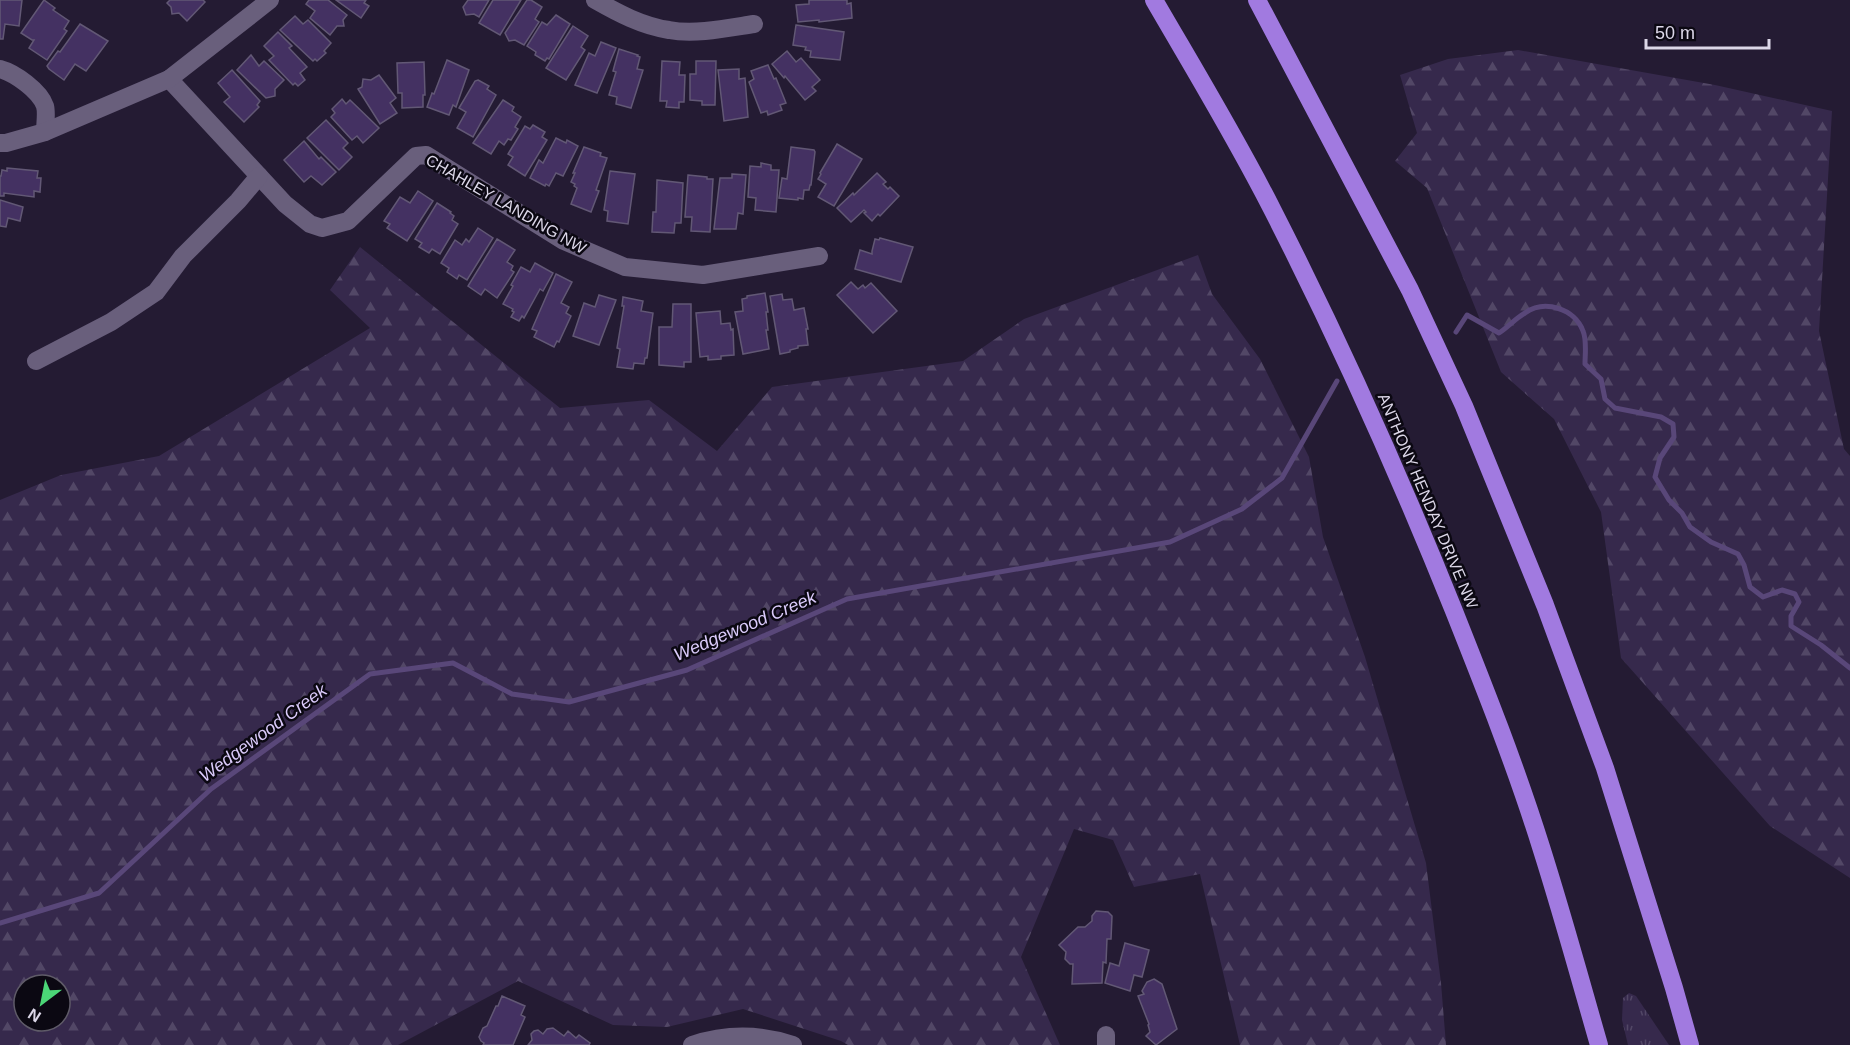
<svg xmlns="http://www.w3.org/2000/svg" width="1850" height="1045" viewBox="0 0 1850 1045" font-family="Arial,sans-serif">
	<defs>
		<pattern id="grass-tufts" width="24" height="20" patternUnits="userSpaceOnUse" patternTransform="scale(1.5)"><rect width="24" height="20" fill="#36294c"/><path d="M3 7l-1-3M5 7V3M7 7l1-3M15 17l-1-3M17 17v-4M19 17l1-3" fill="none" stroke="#524766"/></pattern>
		<pattern id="forest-firs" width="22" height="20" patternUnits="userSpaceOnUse" patternTransform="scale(1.5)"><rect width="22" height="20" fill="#36294c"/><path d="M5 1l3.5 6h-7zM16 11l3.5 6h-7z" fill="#524766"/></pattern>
	</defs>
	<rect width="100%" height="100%" fill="#241b33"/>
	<path fill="url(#grass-tufts)" d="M1629,993L1636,996L1669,1045H1628L1622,1020L1623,998Z"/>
	<g fill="url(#forest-firs)" fill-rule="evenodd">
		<path d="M1518,50L1715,85L1832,111L1819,331L1844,449L1850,456V878L1770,826L1621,658L1601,512L1554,419L1501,372L1427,188L1395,161L1417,133L1400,75L1448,59Z"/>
		<path d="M360,247L560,408L649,400L717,451L772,387L963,361L1024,319L1198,255L1212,294L1260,359L1309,457L1323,537L1365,657L1426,863L1441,983L1446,1045H1240L1200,874L1134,887L1113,840L1074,829L1021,957L1060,1045H848L841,1041L743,1009L667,1027L613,1025L518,981L398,1045H0V500L61,475L159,456L370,328L330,290ZM24,985H60V1021H24Z"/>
	</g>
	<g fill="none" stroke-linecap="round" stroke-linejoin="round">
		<g stroke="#594779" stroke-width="5">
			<path d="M1456,332L1467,315L1499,333C1508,327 1515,319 1525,313C1545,299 1575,309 1583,331C1587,340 1585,354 1585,364L1601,379L1605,399L1615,408L1661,417L1673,424L1674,437L1660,458L1655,477L1669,500L1682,513L1690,527L1711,542L1738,554L1744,565L1750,587L1763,597L1782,590L1795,594L1799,602L1791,616V626L1821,645L1850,668"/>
			<path d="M0,923L99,893L211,789L370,674L453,663L512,694L569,702L687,670L847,599L1170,542L1242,509L1282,478L1337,381"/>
		</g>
	</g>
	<g fill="#443162" stroke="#625875" stroke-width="1.5">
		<path d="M0,0H22L19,26L5,24L3,39H0Z"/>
		<path d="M44,0L55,8L53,10L69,21L64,29L67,31L47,60L29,48L34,40H32L21,33Z"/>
		<path d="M170,0H203L205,2L187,21L179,13L172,14L171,7L167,3Z"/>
		<path d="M309,0H328L347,15L343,20L344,26H337L330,35L310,18L315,11L306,4Z"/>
		<path d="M336,0H366L364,3L369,6L361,18Z"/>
		<path d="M468,0H489L479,17L474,14L466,15L463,7Z"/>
		<path d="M493,0H521L500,35L479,23Z"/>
		<path d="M527,0H531L542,7L535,19L539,22L524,45L515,40L509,41L505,33Z"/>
		<path d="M809,0H847V4L851,3L852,18L819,22V20L798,22L796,5L809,4Z"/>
		<path d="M556,15L570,24L549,59L547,58L545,61L535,55L536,52L527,46L542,22L547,25Z"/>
		<path d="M295,16L303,24L308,20L331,43L324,51L326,53L317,61L315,59L313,61L280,30Z"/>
		<path d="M80,24L108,41L86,71L75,64L64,80L49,69L47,66L58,51L60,52Z"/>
		<path d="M796,25L844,32L840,60L810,57L811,51L805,50L806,47L793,45Z"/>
		<path d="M573,26L588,36L581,47L585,50L566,80L546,68Z"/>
		<path d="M278,32L292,46L289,48L307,67L300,73L305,80L298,86L295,83L293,85L269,60L274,56L264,46Z"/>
		<path d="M601,42L616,48L597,93L575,85L589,53L595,56Z"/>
		<path d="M619,49L638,55L637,56L640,57L637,69L643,70L631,108L616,104L617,97L609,95L616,72L613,71Z"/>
		<path d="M787,51L796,62L801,58L820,80L812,87L816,91L805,100L785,76L784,78L772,64Z"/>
		<path d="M251,55L259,66L264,61L284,80L275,89V96L266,98L237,70Z"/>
		<path d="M447,60L469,70L456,107L453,105L449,115L427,107L432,93L434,94Z"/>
		<path d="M662,61L680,62L679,75H685L684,102H679V108L666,107L667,101H660Z"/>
		<path d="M696,61H716L715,105H702V101L690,100V74H696Z"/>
		<path d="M424,62L425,95H423V107L402,108V93H398L397,63Z"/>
		<path d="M768,65L774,79L776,78L786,103L780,105L782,110L768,115L767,111L761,113L749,82L754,79L751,71Z"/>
		<path d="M739,69V79L745,78L748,117L724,121L718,70Z"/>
		<path d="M232,70L260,101L257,105L259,107L244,122L224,102L230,97L218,83Z"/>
		<path d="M379,75L396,98L390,103L397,113L380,124L358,89L362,87L363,79L371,80Z"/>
		<path d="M478,80L489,86L487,89L496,95L473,137L457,128L466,112L459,108L475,81Z"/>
		<path d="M342,99L346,104L350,100L379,128L363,143L357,136L352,140L331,117L335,113L332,109Z"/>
		<path d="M503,100L514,107L512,111L521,117L515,127L518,129L511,140L508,139L504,145L499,141L491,154L473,143Z"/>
		<path d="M326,120L348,143L343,148L352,157L339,170L307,138Z"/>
		<path d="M533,125L545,132L542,137L547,140L525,176L508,165L513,157L508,154L525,126L530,129Z"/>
		<path d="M556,138L566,143L567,140L578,146L563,176L556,173L549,186L546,184L545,186L530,178L539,160L543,163Z"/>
		<path d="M304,141L319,159L321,157L336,172L322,185L311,176L304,182L284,160Z"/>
		<path d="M837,144L862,159L834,206L818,197L826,184L818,179L821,174L820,173Z"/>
		<path d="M584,147L601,153L600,156L607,158L596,190L599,191L591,212L571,204L577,188L574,186L575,184L571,182L575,173H573Z"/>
		<path d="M791,147L814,150L815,152L811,185H810L809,190H804L803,199L798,198V200L779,198L782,178L787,179Z"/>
		<path d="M761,163L771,165V170H779L776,212L755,210L756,198L748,197L750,166L761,167Z"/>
		<path d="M7,168L38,171L37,178H41L40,192L34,191V197L4,193V196H0V176H1L2,170L7,171Z"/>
		<path d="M610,171L635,174L628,224L607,221L608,211L604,210Z"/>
		<path d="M877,173L886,182L883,184L888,189L890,187L899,196L880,216L878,214L872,221L864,213L866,212L864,210L851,222L837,208L853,193L854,195Z"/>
		<path d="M732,174L746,175L743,214L738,213L736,229H714L720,178H732Z"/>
		<path d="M688,175L707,177V179H713L710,232L691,231L692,217H685Z"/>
		<path d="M657,180L683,183L681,223H675L674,233L652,232L653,212H656Z"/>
		<path d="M418,191L433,201L407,241L387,228L390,224L384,221L400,197L410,203Z"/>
		<path d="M0,200L23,207L20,221L8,218L6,227L0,226Z"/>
		<path d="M437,203L451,212L450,213L454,216L452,220L458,224L440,254L432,249L429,253L419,247L422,243L415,239Z"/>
		<path d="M478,228L493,238L467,280L459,275L457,279L447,272L449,268L441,263L455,240L462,245L466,239L469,242Z"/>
		<path d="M880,238L913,247L901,282L855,269L860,250L872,254V251L875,239L879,240Z"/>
		<path d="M497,239L515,250L507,262L513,266L511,270L514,272L497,298L485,289L481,295L468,286Z"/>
		<path d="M535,263L553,273L543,291L540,289L524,318L522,316L519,321L511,317L514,312L512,311L513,309L503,304L513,286L511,285L521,267L530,272Z"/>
		<path d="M556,274L572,282L561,303L569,307L566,313L571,316L559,342L557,341L554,347L534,337L537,331L532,329Z"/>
		<path d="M851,282L858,289L863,285L865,288L871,283L897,311L873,333L837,295Z"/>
		<path d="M765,293L768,312H766L768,330H766L769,349L743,354L735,312L743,311L742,299L747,298V296Z"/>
		<path d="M782,294L783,300L792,299L794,310L804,308L808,329H806L808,345L798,346V348L790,350V352L780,354L770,296Z"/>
		<path d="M599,295L616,300L599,345L573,336L584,303L595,307Z"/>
		<path d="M623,297L643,301L641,311L653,313L647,358H645L644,364L634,363L633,369L617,367L620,349L617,348L624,306H622Z"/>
		<path d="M673,304H691V362H684V367L659,365V327H672Z"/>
		<path d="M720,311L721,324L730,323L731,330L733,329L734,355L721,356V359L708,360V356L700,357L696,313Z"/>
		<path d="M1096,911L1108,912L1112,916L1111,939H1107L1106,963L1103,962L1102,983L1072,984L1073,964H1070L1065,959L1066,952L1059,945L1078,927H1085L1092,921V916Z"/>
		<path d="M1125,943L1149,950L1142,977L1134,975L1130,991L1105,983L1110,963L1119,966Z"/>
		<path d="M1154,979L1162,984L1177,1029L1156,1045L1146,1036L1150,1032L1148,1025L1149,1024L1138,996L1144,994L1142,991L1147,982Z"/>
		<path d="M502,996L525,1006L521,1015L525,1017L513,1045H483L484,1043L481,1041L479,1037L483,1028L487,1026L496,1006H498Z"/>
		<path d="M553,1028L564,1036L568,1031L576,1038L579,1035L590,1043L589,1045H528L532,1040L531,1034L534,1031L538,1030L543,1034L547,1029Z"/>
	</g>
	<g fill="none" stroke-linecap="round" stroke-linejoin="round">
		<g stroke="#695f7c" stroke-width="18">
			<path d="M595,0C618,13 642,26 669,30C695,35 728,28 754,24"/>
			<path d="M0,69C15,73 40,91 45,106C47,113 45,124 45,132"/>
			<path d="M169,79L285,204L310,224L322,228L348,221L416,156L426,155L564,241L625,267L703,275L819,256"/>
			<path d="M0,143H6L45,132L169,79L270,0"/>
			<path d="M36,361L111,322L156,292L183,256L238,201L259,176"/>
			<path d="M692,1045C725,1034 760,1034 793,1045"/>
			<path d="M1106,1045V1035"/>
		</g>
		<g stroke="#a17ae0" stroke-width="18">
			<path d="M1154,0C1194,69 1236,138 1272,209C1339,340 1399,474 1454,611C1485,689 1516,767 1541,847C1562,913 1580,979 1599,1045"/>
			<path d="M1257,0L1410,290L1464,406L1545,605L1605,768L1674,988L1690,1045"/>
		</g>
	</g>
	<g text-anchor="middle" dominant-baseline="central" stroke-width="5" stroke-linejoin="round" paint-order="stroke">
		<g font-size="16" fill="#dcd7e8" stroke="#0b0812">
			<text transform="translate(506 204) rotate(30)">CHAHLEY LANDING NW</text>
			<text transform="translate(1428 501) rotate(67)">ANTHONY HENDAY DRIVE NW</text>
		</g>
		<g font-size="18" font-style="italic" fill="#dbcbfb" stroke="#0b0812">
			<text transform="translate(745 626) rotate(-23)">Wedgewood Creek</text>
			<text transform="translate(263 733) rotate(-36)">Wedgewood Creek</text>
		</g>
	</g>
	<g transform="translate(42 1003) rotate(212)"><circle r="28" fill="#0b0812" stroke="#5f5b68" stroke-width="1.5"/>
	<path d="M0-4.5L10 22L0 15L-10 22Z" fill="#4bd677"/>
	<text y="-9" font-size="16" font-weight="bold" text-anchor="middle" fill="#dcd7e8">N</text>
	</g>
	<path d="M1646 39v9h123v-9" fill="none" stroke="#dcd7e8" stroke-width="3"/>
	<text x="1655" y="39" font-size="18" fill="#dcd7e8" stroke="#0b0812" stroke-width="4.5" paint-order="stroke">50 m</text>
</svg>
